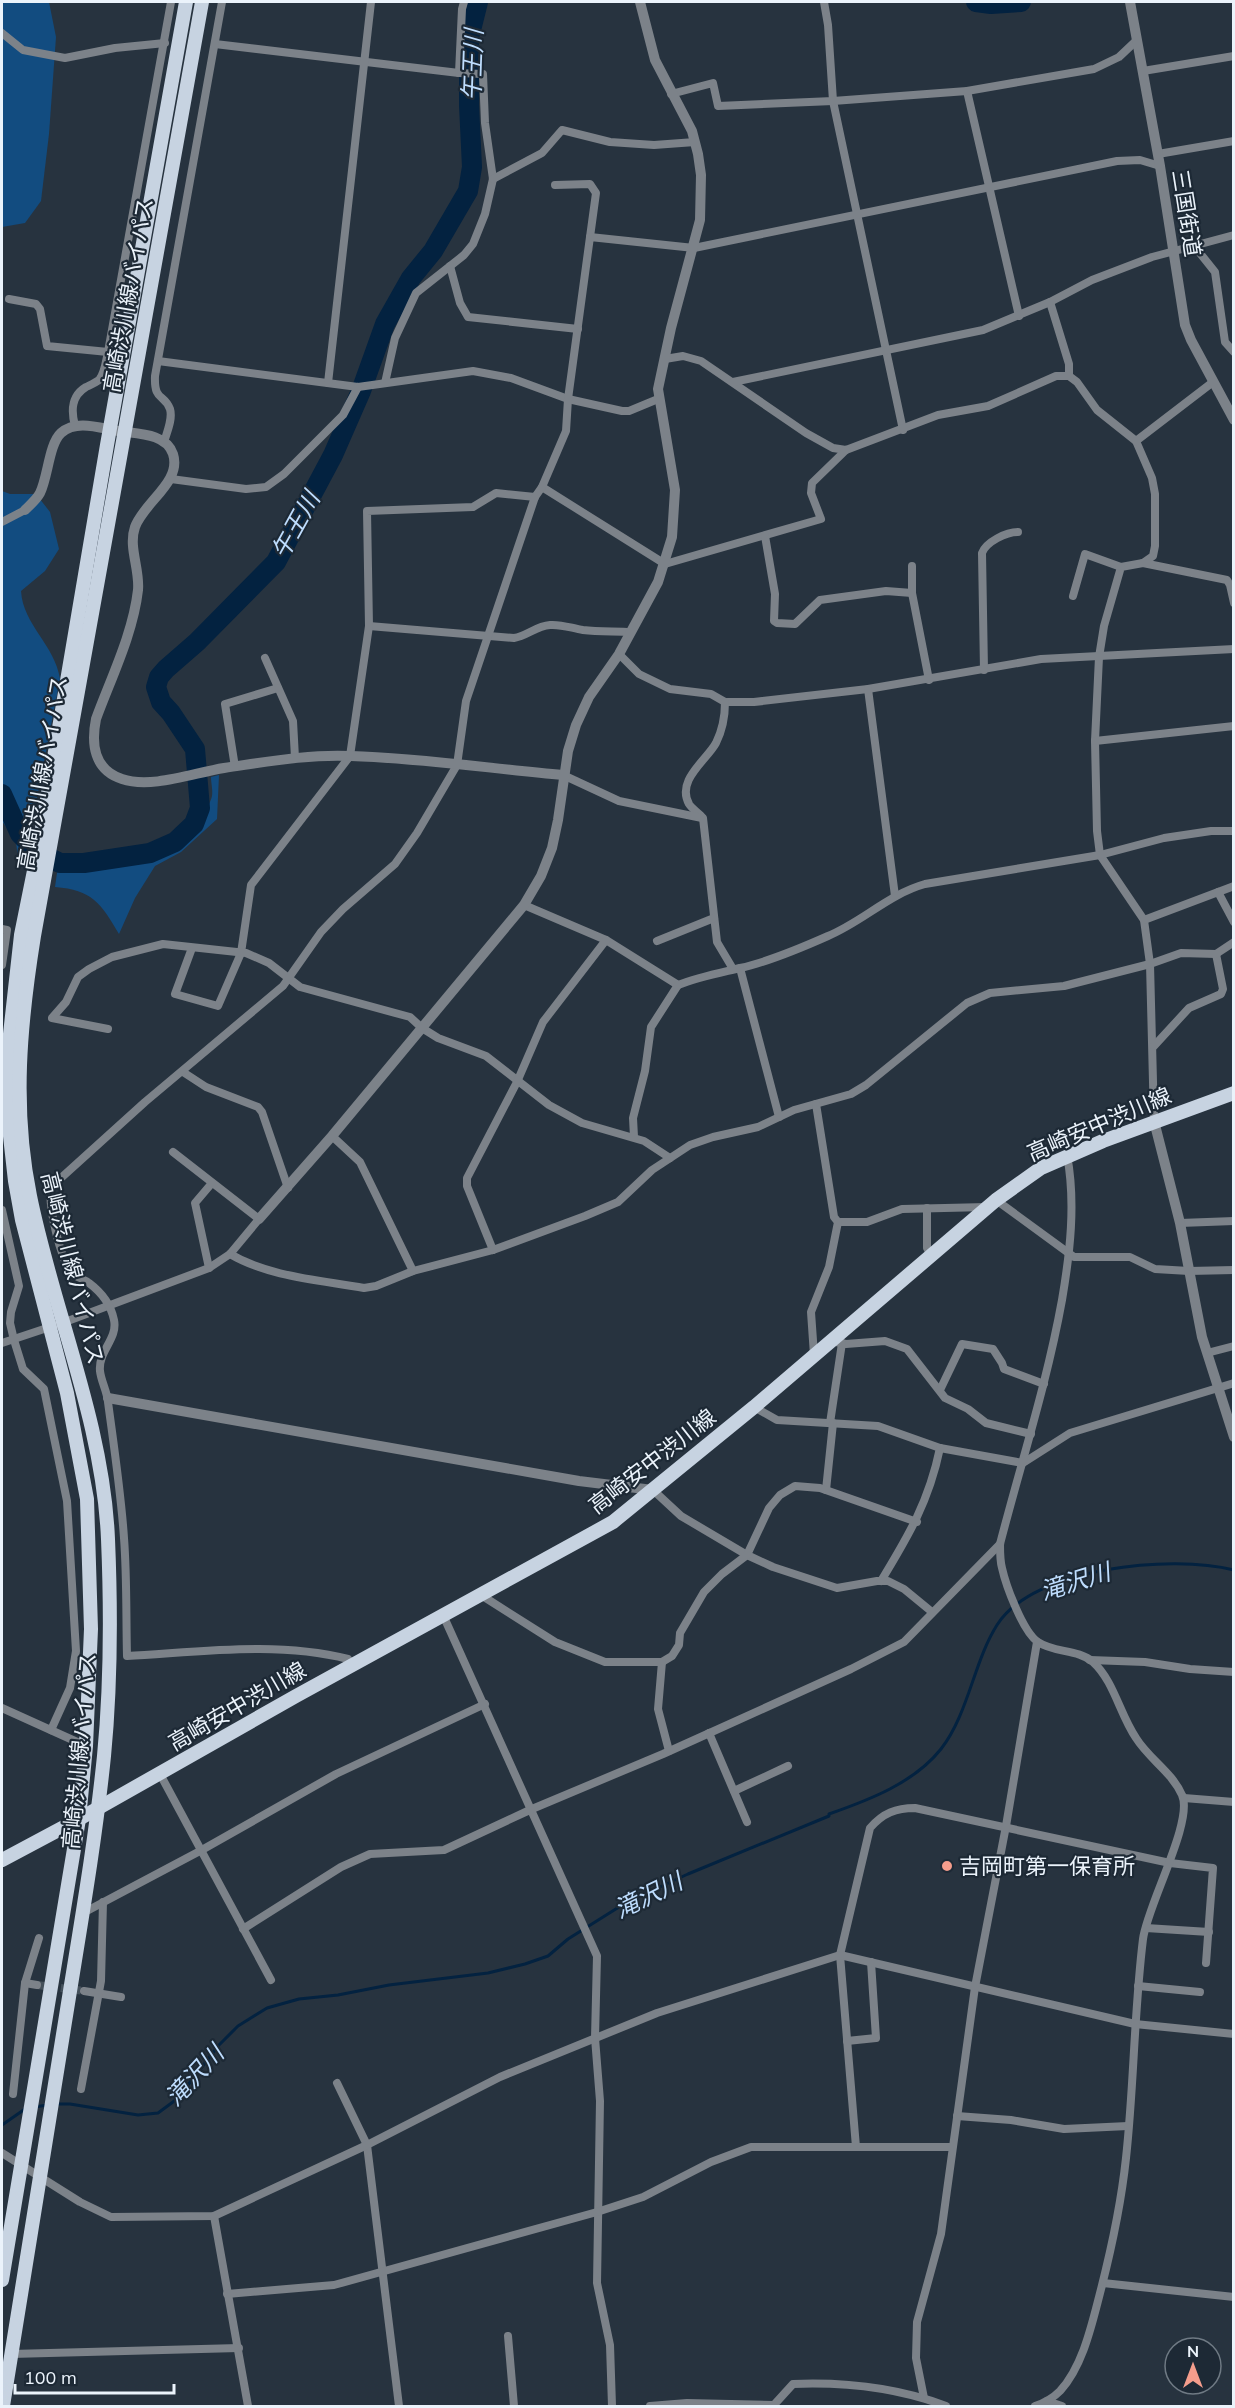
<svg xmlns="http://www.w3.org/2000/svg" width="1235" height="2408" viewBox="0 0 1235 2408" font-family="Mulish,'Noto Sans JP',sans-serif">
	<rect width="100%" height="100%" fill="#27333f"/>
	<g fill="#124c80">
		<path d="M2,2H49L56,37L49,134L41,201L25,223L2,227Z"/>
		<path d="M2,491L10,494H36L50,512L59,549L45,571L21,591C23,625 55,645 60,679L30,834L18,860L16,841L2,821Z"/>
		<path d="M219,775L217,819L181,852L155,866L135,898L119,934C101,903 92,890 55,887L58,866C106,867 182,863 205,813C207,808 211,801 212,796C213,790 211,783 211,777Z"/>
	</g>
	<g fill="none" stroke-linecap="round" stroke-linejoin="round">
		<g stroke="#032240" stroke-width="3">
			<path d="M55,2104H70L138,2115L158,2113L177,2099L219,2045L238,2026L267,2008L299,1999L338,1995L389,1985L488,1973L525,1964L548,1956L568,1939L627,1902L688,1874L829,1816V1814C869,1800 914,1783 941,1749C968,1715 974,1661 997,1625C1034,1567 1172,1554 1234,1570"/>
			<path d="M34,2107L48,2105"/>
			<path d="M2,2125L25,2109"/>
		</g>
		<g stroke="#032240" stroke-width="20">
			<path d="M976,2L991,4L1021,2"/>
			<path d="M2,794L20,834L38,852L60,863H84L150,853L175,842L194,824L200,808L195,749L171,713L161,702L156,687L159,677L166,669L197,642L276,562L333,455L361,391L385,324L411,278L433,251L468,191L472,167L469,105V38L478,2"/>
		</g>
		<path stroke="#44505b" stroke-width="8" stroke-dasharray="8 4" stroke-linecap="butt" d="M37,1985L84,1991"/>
		<g stroke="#7c8289" stroke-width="8">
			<path d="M824,2L828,25L833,101L903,430"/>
			<path d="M2,33L23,50L65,58L115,48L165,43"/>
			<path d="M215,44L459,73L483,74L485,123L493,179L485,214L473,244L464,255L416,293L395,338L385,383"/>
			<path d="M1143,71L1234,56"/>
			<path d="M459,73L462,9L464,2"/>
			<path d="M967,91L1019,316"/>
			<path d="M671,94L713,83L718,106L833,101L967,91L1094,69L1119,57L1137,40"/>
			<path d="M1158,154L1234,141"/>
			<path d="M493,179L542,153L562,130L610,142L654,145L695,142"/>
			<path d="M555,185L590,184L596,193L590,237"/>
			<path d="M1195,247L1215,272L1225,342L1234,352"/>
			<path d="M450,266L460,303L468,317L578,329"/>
			<path d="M9,299L36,304L40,309L47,346L108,352"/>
			<path d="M1050,302L1069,364V376"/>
			<path d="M665,359L683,356L701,361L806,433L833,448L846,450L938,415L988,406L1056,376H1069L1077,382L1097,410L1136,441L1152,478L1155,494V546L1153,556L1143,563L1121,567L1104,626L1099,657L1095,741L1097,831L1100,855L1144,920L1150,964L1154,1121"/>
			<path d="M158,361L358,387L473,371L511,378L568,399L622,411H629L658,399"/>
			<path d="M733,382L983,330L1050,302L1092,280L1152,257L1234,235"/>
			<path d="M328,383L371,2"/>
			<path d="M75,426C71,411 71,396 86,387C90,385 95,383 99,380C105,373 106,360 108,352L171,2"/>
			<path d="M1136,441L1213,382"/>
			<path d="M164,442C167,432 173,419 170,409C164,393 154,402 155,376L222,2"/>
			<path d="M171,479L246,489L266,487L284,474L343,415L358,387"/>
			<path d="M542,487L665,564L821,519L811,493L812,483L846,450"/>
			<path d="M2,522L25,510"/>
			<path d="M765,536L775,594L774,621L777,623L795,624L820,600L886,591L912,593"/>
			<path d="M1143,563L1227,580L1230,585L1234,603"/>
			<path d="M912,566V593L929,680"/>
			<path d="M1073,596L1085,554L1121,567"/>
			<path d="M369,626L514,638C527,636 536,626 550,625C561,624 571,628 583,630C599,632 615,631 631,632"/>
			<path d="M619,654L639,674L670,689L711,694L725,702H754L868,689L1041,659L1234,649"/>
			<path d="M265,658L293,721L295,758"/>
			<path d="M984,670L982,553C986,542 1006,532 1018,532"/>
			<path d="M868,689L895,896"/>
			<path d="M725,702C725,717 723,729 716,743C706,761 676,780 689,804C692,809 699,813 703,818L717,942L733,969"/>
			<path d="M1095,741L1234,726"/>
			<path d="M235,767L225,704L278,688"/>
			<path d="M563,775L619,801L702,818"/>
			<path d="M1218,892L1234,922"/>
			<path d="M524,905L606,940L678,985C698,977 719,973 740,968C768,962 801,948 828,936C862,922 889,894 925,884L1100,855L1164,838L1211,831H1234"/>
			<path d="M1144,920L1234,886"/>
			<path d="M2,929L7,930L2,965"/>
			<path d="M657,941L714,918"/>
			<path d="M192,948L175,994L218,1006L241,953L251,885L350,756L369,626L367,511L473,507L496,493L535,497"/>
			<path d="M740,968L779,1117"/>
			<path d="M108,1029L52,1018L66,1002L78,977L89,969L112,957L163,944L246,953L269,963L300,987L410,1017L422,1028L438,1038L486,1056L549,1105L582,1123L644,1141L670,1158"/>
			<path d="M1154,1046L1189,1008L1221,994L1223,989L1216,954"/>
			<path d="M183,1072L206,1087L258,1107L262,1112L288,1188"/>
			<path d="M332,1136L360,1162L413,1271"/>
			<path d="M634,1137L633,1118L645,1071L651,1027L678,985"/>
			<path d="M996,1200L1074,1257H1130L1155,1269L1189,1271L1234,1270"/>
			<path d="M927,1208V1248L931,1255"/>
			<path d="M2,1210L19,1286L11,1312L10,1323L14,1340L23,1369L44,1389L67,1501L76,1651L70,1688L51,1730"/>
			<path d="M838,1222H867L902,1209L987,1207"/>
			<path d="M1180,1223L1234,1221"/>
			<path d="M493,1250L467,1186V1178L517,1082L543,1022L606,940"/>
			<path d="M230,1254C269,1277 320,1280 364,1288L376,1286L413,1271L493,1250L585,1216L618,1202L652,1170L690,1145L713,1137L758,1127L794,1110L851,1094L866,1085L967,1003L990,993L1064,986L1150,964L1181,953L1216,954L1234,942"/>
			<path d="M209,1268L195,1203L212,1183"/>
			<path d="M831,1341L846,1344L885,1341L907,1349L945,1398L968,1409L986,1423L1031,1434"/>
			<path d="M2,1343L65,1322L209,1268L230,1254L259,1219L173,1152"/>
			<path d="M1207,1353L1234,1346"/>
			<path d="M814,1355L811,1312L829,1267L838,1222L834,1217L816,1104"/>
			<path d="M940,1390L962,1344L993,1349L1002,1363L1004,1369L1044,1384"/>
			<path d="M754,1407L777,1420L878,1426L940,1448L1023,1463L1070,1433L1234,1383"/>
			<path d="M830,1423L842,1343"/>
			<path d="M653,1490L681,1516L747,1555L773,1567L837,1588L877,1581H888L904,1589L932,1612"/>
			<path d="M826,1490L833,1423"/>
			<path d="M881,1581C909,1535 929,1501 940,1448"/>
			<path d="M481,1595L555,1642L605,1662H662L672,1656L679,1645L680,1633L704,1592L722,1574L747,1555L769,1508L780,1495L795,1486L820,1488L917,1522"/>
			<path d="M443,1615L597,1956L595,2038L600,2101L597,2283L610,2345L612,2406"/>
			<path d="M1090,1660L1145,1662L1190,1669L1234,1672"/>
			<path d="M662,1662L658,1709L669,1751"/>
			<path d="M352,1665L348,1659C277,1641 200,1652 127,1656C126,1617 127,1577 124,1538C121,1493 114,1447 108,1402C107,1391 101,1381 100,1371C98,1351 118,1339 114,1320C111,1305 101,1292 89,1283C84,1279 77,1278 73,1274C60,1260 48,1206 51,1187L145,1102L283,986L321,932L343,909L395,864L417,833L457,765L466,701L535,497L542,487L566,431L568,399L590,237L694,248L1117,161L1140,160L1160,166"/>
			<path d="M2,1708L86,1746"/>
			<path d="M709,1733L747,1822"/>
			<path d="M160,1774L271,1980"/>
			<path d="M734,1791L788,1766"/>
			<path d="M1184,1798L1234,1802"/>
			<path d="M83,1913L200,1851L336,1774L485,1704"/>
			<path d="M1146,1928L1209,1932"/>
			<path d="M243,1929L341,1867L370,1854L444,1850L532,1809L663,1754L851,1669L904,1642L1000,1544"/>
			<path d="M25,1983L37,1985"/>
			<path d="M1138,1986L1200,1992"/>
			<path d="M84,1991L121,1997"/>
			<path d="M847,2041L876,2038L871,1962"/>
			<path d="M337,2083L367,2145L399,2406"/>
			<path d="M81,2089L101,1981L103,1902"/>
			<path d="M13,2094L25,1983L39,1938"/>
			<path d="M957,2116L1011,2120L1064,2129L1128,2126"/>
			<path d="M856,2147L840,1955L870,1828C883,1813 896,1808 915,1808L1170,1863L1213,1868L1206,1963"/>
			<path d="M2,2153L80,2202L111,2217L214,2216L367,2145L500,2077L657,2013L840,1955L1135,2024L1234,2034"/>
			<path d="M214,2216L248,2406"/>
			<path d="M1103,2283L1234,2297"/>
			<path d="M227,2294L334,2285L597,2212L643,2197L711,2162L751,2147H952"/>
			<path d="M508,2336L514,2406"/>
			<path d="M11,2354L239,2348"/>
			<path d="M924,2398L916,2358L917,2322L941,2234L975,1987L1006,1826L1037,1642"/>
			<path d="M1047,2401L1062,2406"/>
			<path d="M650,2406L687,2403L773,2405"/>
			<path d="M773,2406L793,2384C844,2382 898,2388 946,2406"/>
			<path d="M1035,2406C1044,2403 1053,2398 1060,2391C1082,2367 1091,2328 1099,2297C1111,2251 1121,2205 1126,2158C1134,2085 1134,2012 1143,1939C1147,1906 1194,1821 1182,1795C1172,1772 1149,1759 1136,1738C1120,1715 1114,1681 1093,1662C1078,1649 1054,1653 1038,1642C1023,1632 1006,1586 1002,1568C1000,1561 1000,1552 1000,1544C1021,1463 1047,1383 1062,1300C1070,1253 1076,1203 1067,1155"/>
		</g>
		<g stroke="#7c8289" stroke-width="10">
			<path d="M1130,2L1160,166L1185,325L1191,340L1234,420"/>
			<path d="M25,510C30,505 37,499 40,493C48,477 49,444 61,433C76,419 100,428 118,431C137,434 166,433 173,454C182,482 144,502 135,527C128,547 140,569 138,590C133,634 111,678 96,719C91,744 94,770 122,779C151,789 193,773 224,768C266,762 308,754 351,756C421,758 493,769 563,775"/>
			<path d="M1154,1121L1180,1223L1202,1337L1234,1437"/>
			<path d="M259,1219L332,1136L524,905L541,876L552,848L558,820L568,751L576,725L589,697L619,654L658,582L672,537L675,490L658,389L671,328L700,220L701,175L698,154L692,131L655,60L640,2"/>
			<path d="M108,1398L579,1481L653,1490"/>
		</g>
		<g stroke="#c7d3e1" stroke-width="14">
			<path d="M2,1860L79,1819L296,1696L613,1522L754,1407L996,1200L1041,1168L1103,1141L1234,1093"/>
			<path d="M2,2280L79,1819L86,1746L91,1629L87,1499L67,1393L22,1220L15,1181L9,1127L8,1052L21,935L39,846L107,445L186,2"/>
			<path d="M3,2406C23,2278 44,2150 65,2022C79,1934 95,1845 104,1756C111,1684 111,1610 108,1539C103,1421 53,1310 30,1196C12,1108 20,1023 34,936L202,2"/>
		</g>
	</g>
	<circle fill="#f49d8c" stroke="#1d2935" stroke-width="2" cx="947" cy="1866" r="6"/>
	<g text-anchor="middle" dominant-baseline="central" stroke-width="4.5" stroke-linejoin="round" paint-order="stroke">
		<g font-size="22" fill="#ebf3fb" stroke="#1d2935">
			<text transform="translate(1187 213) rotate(81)">三国街道</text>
			<text transform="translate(128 295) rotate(-80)">高崎渋川線バイパス</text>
			<text transform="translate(42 773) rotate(-80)">高崎渋川線バイパス</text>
			<text transform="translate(1099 1124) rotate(-23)">高崎安中渋川線</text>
			<text transform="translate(73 1268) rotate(76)">高崎渋川線バイパス</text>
			<text transform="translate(652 1461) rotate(-38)">高崎安中渋川線</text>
			<text transform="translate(237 1706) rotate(-30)">高崎安中渋川線</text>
			<text transform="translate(79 1751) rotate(-85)">高崎渋川線バイパス</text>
		</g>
		<g font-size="22" fill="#ebf3fb" stroke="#1d2935" text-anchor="start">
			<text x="959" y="1866">吉岡町第一保育所</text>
		</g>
		<g font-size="24" font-style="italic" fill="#beddfe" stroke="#1d2935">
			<text transform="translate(472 65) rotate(-88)">午王川</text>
			<text transform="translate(295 525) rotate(-61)">午王川</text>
			<text transform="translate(1075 1581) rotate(-17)">滝沢川</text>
			<text transform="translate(648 1895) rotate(-26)">滝沢川</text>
			<text transform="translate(194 2075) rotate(-47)">滝沢川</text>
		</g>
	</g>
	<rect width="1235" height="2408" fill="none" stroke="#ebf3fb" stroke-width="6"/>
	<g transform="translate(1193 2366)"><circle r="28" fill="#1d2935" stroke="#6f7a84" stroke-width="1.5"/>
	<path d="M0-4.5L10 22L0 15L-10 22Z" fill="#f49d8c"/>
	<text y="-9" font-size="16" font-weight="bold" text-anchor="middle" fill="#ebf3fb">N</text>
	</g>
	<path d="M15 2384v9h159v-9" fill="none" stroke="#ebf3fb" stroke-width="3"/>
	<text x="24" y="2384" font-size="18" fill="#ebf3fb" stroke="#1d2935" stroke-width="4.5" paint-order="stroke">100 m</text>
</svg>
